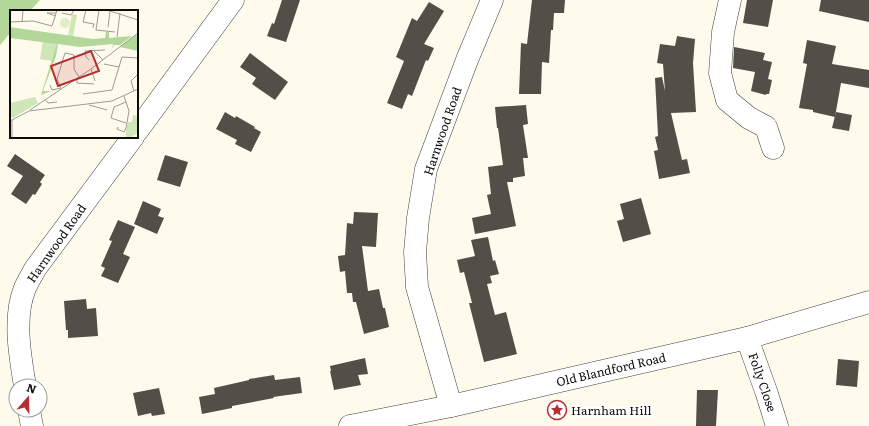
<svg xmlns="http://www.w3.org/2000/svg" width="869" height="426" viewBox="0 0 869 426" font-family="Literata,serif">
	<rect width="100%" height="100%" fill="#fefbec"/>
	<path fill="#b3d699" d="M0,0H40L30,11H11V32L0,45Z"/>
	<g fill="#544e49">
		<path d="M282,0H300L286,42L267,36L272,23L274,24Z"/>
		<path d="M532,0H565L564,13H554L553,30H551L549,63L542,62L541,94H519L521,43L527,44Z"/>
		<path d="M747,0H773L768,27L743,23Z"/>
		<path d="M821,0H869V22L819,11Z"/>
		<path d="M429,2L444,11L424,44L434,48L428,61L426,60L412,96L408,94L402,109L387,103L404,61L396,57L412,18L417,21Z"/>
		<path d="M677,36L695,39L693,63L696,112L671,113L682,160L687,159L690,173L659,179L654,151L658,150L655,137L658,136L655,78L662,77L665,91L663,64L657,63L660,44L675,46Z"/>
		<path d="M807,40L836,46L832,64L869,70V88L841,83L835,117L813,112V110L799,108L807,64L803,63Z"/>
		<path d="M734,47L765,53L763,60L772,62L768,79L772,80L769,94H766V95L751,91L755,72L733,68Z"/>
		<path d="M250,53L288,82L275,100L252,84L256,78L240,67Z"/>
		<path d="M526,105L528,124L523,125L528,158H523L525,176L513,178V182H507L516,226L475,234L472,218L491,214L487,195L491,194L488,167L503,165L498,128H497L495,107Z"/>
		<path d="M225,112L235,118L236,116L255,127L254,128L261,132L251,152L235,144L237,140L216,129Z"/>
		<path d="M836,112L852,115L849,131L832,128Z"/>
		<path d="M15,154L45,175L40,182L42,184L35,195L33,194L26,204L11,194L23,176L7,166Z"/>
		<path d="M165,155L188,162L180,187L157,180Z"/>
		<path d="M641,198L651,234L623,242L617,221L624,219L620,204Z"/>
		<path d="M143,201L161,209L158,216L164,218L157,234L134,224Z"/>
		<path d="M354,212L378,213L376,247L362,246L368,291L379,289L383,308H385L389,327L364,334L356,302H353L352,293H347L345,271L340,272L338,256L345,255L347,223L353,224Z"/>
		<path d="M118,220L135,227L123,254L130,257L118,283L101,276L105,268L101,266L112,241L109,240Z"/>
		<path d="M488,237L493,261L495,260L499,274L490,276L492,283L487,284L495,315L506,312L517,354L484,362L469,303H472L464,272L460,273L457,260L475,256L471,240Z"/>
		<path d="M86,299L87,309L96,308L98,336L68,338V330H66L64,301Z"/>
		<path d="M365,358L368,374L358,375L361,385L334,390L330,371H331L330,366Z"/>
		<path d="M838,359L859,361L857,387L836,385Z"/>
		<path d="M274,375L275,380L300,377L302,393L273,397L274,398L232,406V408L202,414L199,397L215,394L214,388L249,380V379Z"/>
		<path d="M159,388L165,414L152,416L151,413L138,416L133,393Z"/>
		<path d="M697,390H718L716,426H696Z"/>
	</g>
	<g fill="none" stroke-linecap="round" stroke-linejoin="round">
		<g stroke="#3f3f3f" stroke-width="23">
			<g id="minor">
				<path d="M730,0L723,32L720,73L727,100L749,118L766,127L773,148"/>
				<path d="M137,131L233,0"/>
				<path d="M747,338L767,394L777,426"/>
				<path d="M25,386C20,356 13,317 25,288C28,281 32,275 35,269L133,137"/>
				<path d="M451,406L417,287L415,252L418,218L426,169L467,60L492,0"/>
				<path d="M29,410L32,426"/>
				<path d="M350,426L451,406L747,338L869,302"/>
			</g>
		</g>
		<use href="#minor" stroke="#fff" stroke-width="22"/>
	</g>
	<defs>
		<g id="sight-ring" transform="scale(1)"><circle r="9.5" fill="#fff" stroke="#b32d31" stroke-width="1.5"/><path d="M0-6L1.8-2.2L6-1.7L2.9 1.2L3.7 5.4L0 3.3L-3.7 5.4L-2.9 1.2L-6-1.7L-1.8-2.2Z" fill="#b32d31"/></g>
	</defs>
	<g fill-rule="evenodd">
		<use href="#sight-ring" x="557" y="410"/>
	</g>
	<g text-anchor="middle" dominant-baseline="central" stroke-width="4" stroke-linejoin="round" paint-order="stroke">
		<g font-size="12" fill="#0c0c0c" stroke="#fff">
			<text transform="translate(442 131) rotate(-71)">Harnwood Road</text>
			<text transform="translate(56 243) rotate(-55)">Harnwood Road</text>
			<text transform="translate(611 369) rotate(-13)">Old Blandford Road</text>
			<text transform="translate(763 382) rotate(71)">Folly Close</text>
		</g>
		<g font-size="12" fill="#0c0c0c" stroke="#fff" text-anchor="start">
			<text x="571" y="410">Harnham Hill</text>
		</g>
	</g>
	<g transform="translate(10 10)">
		<rect width="128" height="128" fill="#fefbec"/>
		<path d="M62,4L67,5L63,27L58,26ZM33,31L47,34L45,46L42,51L30,49ZM25,87L28,93L3,108L0,106V93ZM123,105L128,106V123L119,128L116,127V120L118,112H122Z" fill="#cfe6b9"/>
		<path d="M0,17L83,29L95,28L96,22H99V28L122,26L110,35H104L102,39L103,34L70,37L48,34L46,46L33,81H41L31,85L47,34L0,28ZM125,25L128,26V41L110,37Z" fill="#b3d699"/>
		<path d="M50 13a5 5 0 1 1 10 0a5 5 0 1 1-10 0Z" fill="#e1eeca"/>
		<path fill="none" stroke="#9d9b92" stroke-width="1" d="M76,0L73,12L84,14L83,18M89,0L86,20L105,22M97,0L128,10M52,3L61,5L64,0M46,6L37,3H46M23,11L42,16L47,0M0,12L23,11M12,12L13,0M98,17L100,1M107,27L110,3M84,41L93,50M79,50L76,47L75,41L95,40M94,54L109,57M81,59L85,71M67,69V73L84,74M40,75L42,80L51,78L47,69L55,43L64,45V59L69,67M124,81L121,71L128,64M73,84L102,80L112,47L128,48M35,89L38,93L47,92M116,92L104,97L101,108L116,113M79,95L97,100M20,100L81,59L128,23M2,110V128M0,111L19,101L102,91L128,79M108,117L107,119L114,122L116,118L119,101L114,86"/>
		<path fill="#b32d31" fill-opacity="0.15" stroke="#b32d31" stroke-width="2" d="M81,41L89,61L48,76L41,56Z"/>
		<rect width="128" height="128" fill="none" stroke="#0c0c0c" stroke-width="2"/>
	</g>
	<g transform="translate(28 398) rotate(20)"><circle r="19" fill="#ffffff" stroke="#9e9e9e"/>
	<path d="M0-3L7 15L0 10L-7 15Z" fill="#b32d31"/>
	<text y="-6" font-size="11" font-weight="bold" text-anchor="middle" fill="#0c0c0c">N</text>
	</g>
</svg>
